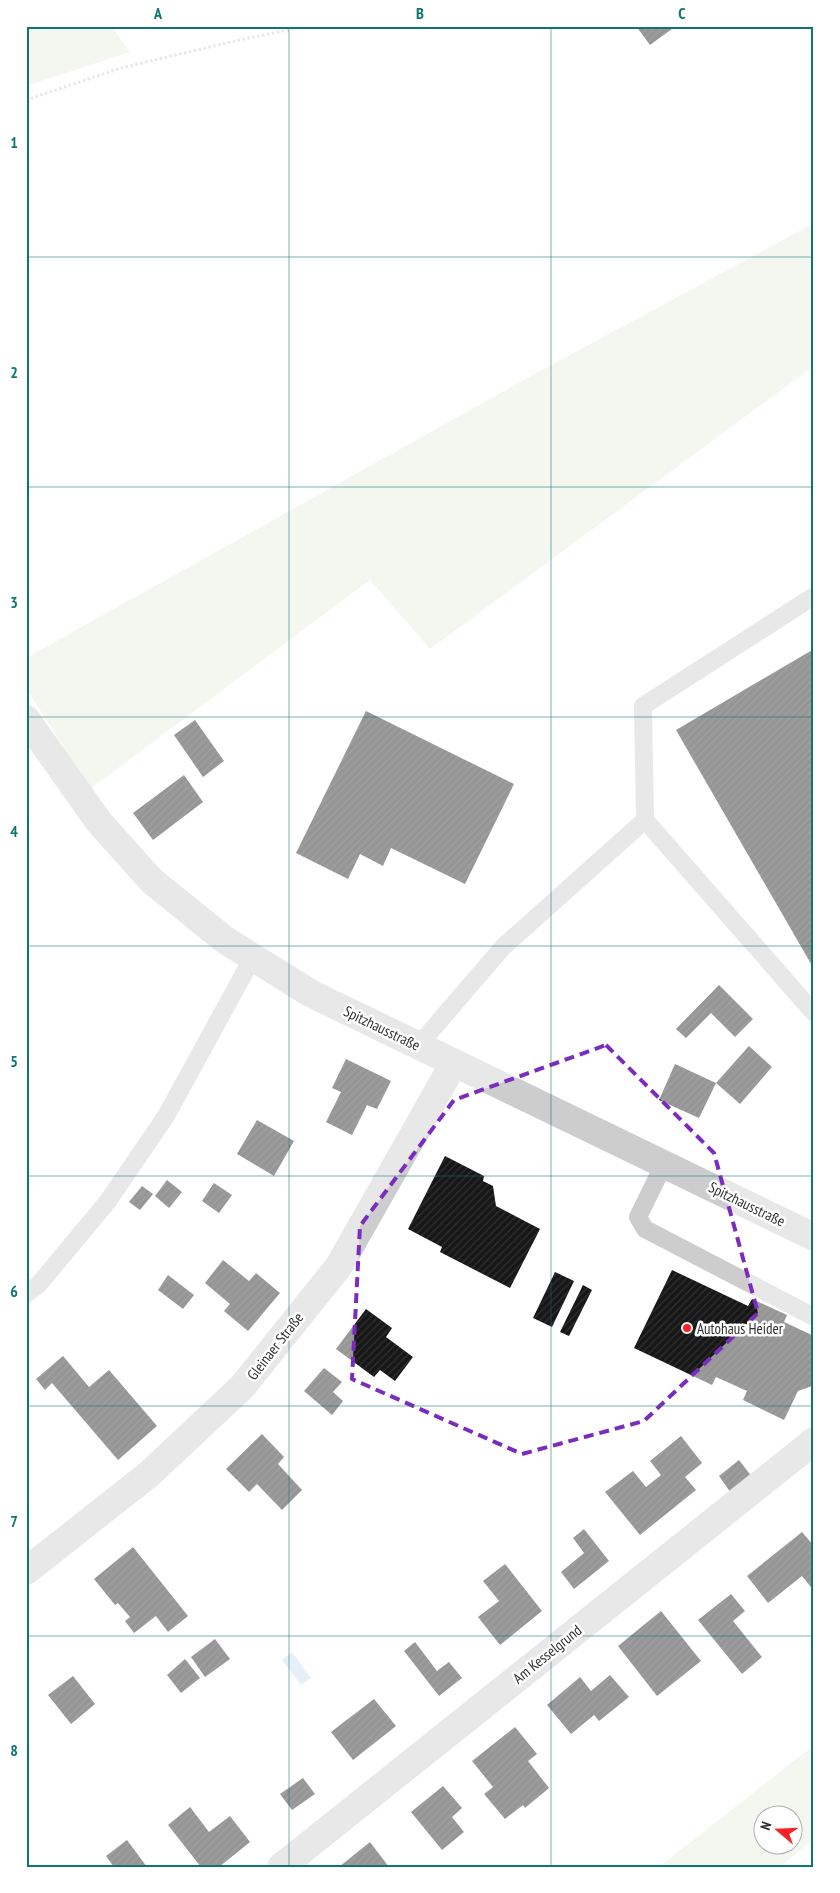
<svg xmlns="http://www.w3.org/2000/svg" width="840" height="1893" viewBox="0 0 840 1893" font-family="'PT Sans Narrow',sans-serif">
	<defs>
		<pattern id="building-hatch" width="6" height="6" patternUnits="userSpaceOnUse" patternTransform="scale(1.25)"><rect width="6" height="6" fill="#171717"/><path d="M-1 1l2-2M0 6l6-6M5 7l2-2" fill="none" stroke="#303030"/></pattern>
	</defs>
	<rect width="100%" height="100%" fill="#fff"/>
	<g fill="#e5eedd" fill-rule="evenodd">
		<path d="M26,26H111L130,52L26,86Z"/>
		<path d="M814,223V366L430,649L370,580L90,789L26,688V658L522,381Z"/>
		<path d="M814,1745V1839L780,1867H659ZM762,1816H792V1846H762Z"/>
	</g>
	<path fill="#c7ddf0" d="M292,1652L311,1678L301,1685L282,1660Z"/>
	<g fill="url(#building-hatch)">
		<path d="M636,26H676L650,45Z"/>
		<path d="M814,649V969L676,730Z"/>
		<path d="M366,711L514,784L465,884L391,848L383,866L360,854L348,879L296,853Z"/>
		<path d="M195,720L224,761L203,777L174,735Z"/>
		<path d="M184,775L203,802L153,840L133,813Z"/>
		<path d="M719,985L753,1019L735,1037L711,1013L686,1038L676,1029Z"/>
		<path d="M749,1046L772,1067L740,1104L716,1083Z"/>
		<path d="M346,1059L391,1081L377,1109L367,1105L352,1135L326,1122L341,1092L332,1088Z"/>
		<path d="M675,1064L716,1083L699,1118L659,1100Z"/>
		<path d="M257,1120L294,1141L274,1176L237,1154Z"/>
		<path d="M445,1156L484,1176L483,1181L493,1186L496,1206L540,1229L510,1288L440,1252L442,1247L408,1229Z"/>
		<path d="M167,1180L182,1192L169,1208L155,1196Z"/>
		<path d="M214,1183L232,1195L219,1213L202,1201Z"/>
		<path d="M142,1186L153,1194L140,1210L129,1202Z"/>
		<path d="M223,1260L249,1281L256,1273L280,1293L248,1331L224,1311L230,1304L205,1283Z"/>
		<path d="M672,1270L748,1306L752,1299L787,1315L784,1322L814,1336V1382L812,1386L798,1391L784,1420L743,1400L747,1391L716,1377L712,1385L634,1348Z"/>
		<path d="M555,1272L574,1281L552,1327L533,1318Z"/>
		<path d="M168,1275L194,1295L183,1309L158,1290Z"/>
		<path d="M583,1285L592,1290L569,1336L560,1332Z"/>
		<path d="M366,1309L392,1328L386,1337L413,1357L395,1381L380,1370L374,1377L336,1349Z"/>
		<path d="M63,1356L89,1387L109,1370L157,1426L118,1460L52,1383L45,1390L36,1379Z"/>
		<path d="M324,1368L342,1382L333,1392L343,1401L332,1415L304,1391Z"/>
		<path d="M262,1434L284,1457L278,1464L302,1490L282,1510L257,1484L249,1492L226,1469Z"/>
		<path d="M681,1436L702,1463L685,1477L696,1490L640,1535L605,1492L633,1471L646,1487L661,1475L650,1461Z"/>
		<path d="M739,1460L752,1477L731,1493L719,1476Z"/>
		<path d="M584,1529L609,1561L574,1589L561,1572L584,1553L573,1538Z"/>
		<path d="M802,1532L814,1546V1591L802,1576L768,1603L747,1576Z"/>
		<path d="M133,1547L188,1616L168,1632L156,1616L134,1633L125,1621L130,1617L118,1603L115,1605L94,1579Z"/>
		<path d="M505,1564L542,1611L500,1645L478,1617L499,1601L483,1581Z"/>
		<path d="M731,1594L745,1611L733,1621L762,1657L742,1674L698,1620Z"/>
		<path d="M661,1611L701,1661L657,1696L618,1646Z"/>
		<path d="M215,1639L230,1659L205,1677L191,1657Z"/>
		<path d="M415,1642L437,1671L449,1662L462,1678L439,1696L404,1651Z"/>
		<path d="M185,1659L200,1678L181,1693L167,1675Z"/>
		<path d="M610,1675L629,1697L599,1721L594,1715L571,1734L547,1705L580,1677L591,1691Z"/>
		<path d="M73,1676L95,1704L71,1724L48,1695Z"/>
		<path d="M374,1699L396,1726L353,1760L331,1732Z"/>
		<path d="M515,1727L537,1754L528,1761L549,1788L525,1808L523,1805L505,1819L484,1794L493,1787L472,1761Z"/>
		<path d="M303,1778L315,1794L292,1810L280,1794Z"/>
		<path d="M443,1786L462,1808L452,1817L464,1832L442,1850L411,1812Z"/>
		<path d="M190,1807L209,1832L230,1816L250,1842L219,1867H201L168,1825Z"/>
		<path d="M127,1840L147,1867H114L106,1856Z"/>
		<path d="M370,1842L389,1867H339Z"/>
	</g>
	<g fill="none" stroke-linecap="round" stroke-linejoin="round">
		<path stroke="#cdcdcd" stroke-width="3" stroke-dasharray="2.5 2.5" stroke-linecap="butt" d="M26,100L121,68L226,43L307,26"/>
		<g stroke="#cdcdcd" stroke-width="18">
			<path d="M645,820L814,1013"/>
			<path d="M418,1046L503,947L645,820L643,706L814,596"/>
			<path d="M664,1164L638,1217L645,1229L814,1317"/>
			<path d="M26,1294L39,1284L108,1201L166,1116L253,957"/>
		</g>
		<g stroke="#cdcdcd" stroke-width="28">
			<path d="M26,719L99,822L152,881L225,940L310,993L814,1237"/>
			<path d="M26,1571L148,1475L242,1387L339,1266L454,1063"/>
			<path d="M281,1867L814,1441"/>
		</g>
	</g>
	<path d="M0 0H840V1893H0ZM606,1045L714,1153L758,1313L644,1421L522,1454L352,1379L360,1226L454,1100Z" fill="#fff" fill-opacity=".55" fill-rule="evenodd"/>
	<path fill="none" stroke="#7b2cbf" stroke-width="4" stroke-dasharray="10 6" stroke-linejoin="round" d="M606,1045L714,1153L758,1313L644,1421L522,1454L352,1379L360,1226L454,1100Z"/>
	<path fill="none" stroke="#0f766e" stroke-width="1" stroke-opacity="0.55" d="M289,26V1867M551,26V1867M26,257H814M26,487H814M26,717H814M26,946H814M26,1176H814M26,1406H814M26,1636H814"/>
	<circle fill="#f72224" stroke="#fff" stroke-width="2" cx="687" cy="1328" r="5"/>
	<g text-anchor="middle" dominant-baseline="central" stroke-width="5" stroke-linejoin="round" paint-order="stroke">
		<g font-size="15" fill="#303030" stroke="#fff">
			<text transform="translate(382 1028) rotate(26)">Spitzhausstraße</text>
			<text transform="translate(747 1204) rotate(26)">Spitzhausstraße</text>
			<text transform="translate(275 1346) rotate(-52)">Gleinaer Straße</text>
			<text transform="translate(547 1654) rotate(-39)">Am Kesselgrund</text>
		</g>
		<g font-size="15" fill="#303030" stroke="#fff" text-anchor="start">
			<text x="697" y="1328">Autohaus Heider</text>
		</g>
	</g>
	<rect width="840" height="1893" fill="none" stroke="#ffffff" stroke-width="55"/>
	<g transform="translate(778 1830) rotate(289)"><circle r="24" fill="#ffffff" stroke="#acacac"/>
	<path d="M0-4L9 19L0 12L-9 19Z" fill="#f72224"/>
	<text y="-8" font-size="14" font-weight="bold" text-anchor="middle" fill="#303030">N</text>
	</g>
	<rect x="28" y="28" width="784" height="1838" fill="none" stroke="#0f766e" stroke-width="2"/>
	<g font-size="16" text-anchor="middle" font-weight="bold" fill="#0f766e">
		<text x="158" y="19">A</text>
		<text x="420" y="19">B</text>
		<text x="682" y="19">C</text>
		<text x="14" y="148">1</text>
		<text x="14" y="378">2</text>
		<text x="14" y="608">3</text>
		<text x="14" y="837">4</text>
		<text x="14" y="1067">5</text>
		<text x="14" y="1297">6</text>
		<text x="14" y="1527">7</text>
		<text x="14" y="1756">8</text>
	</g>
</svg>
